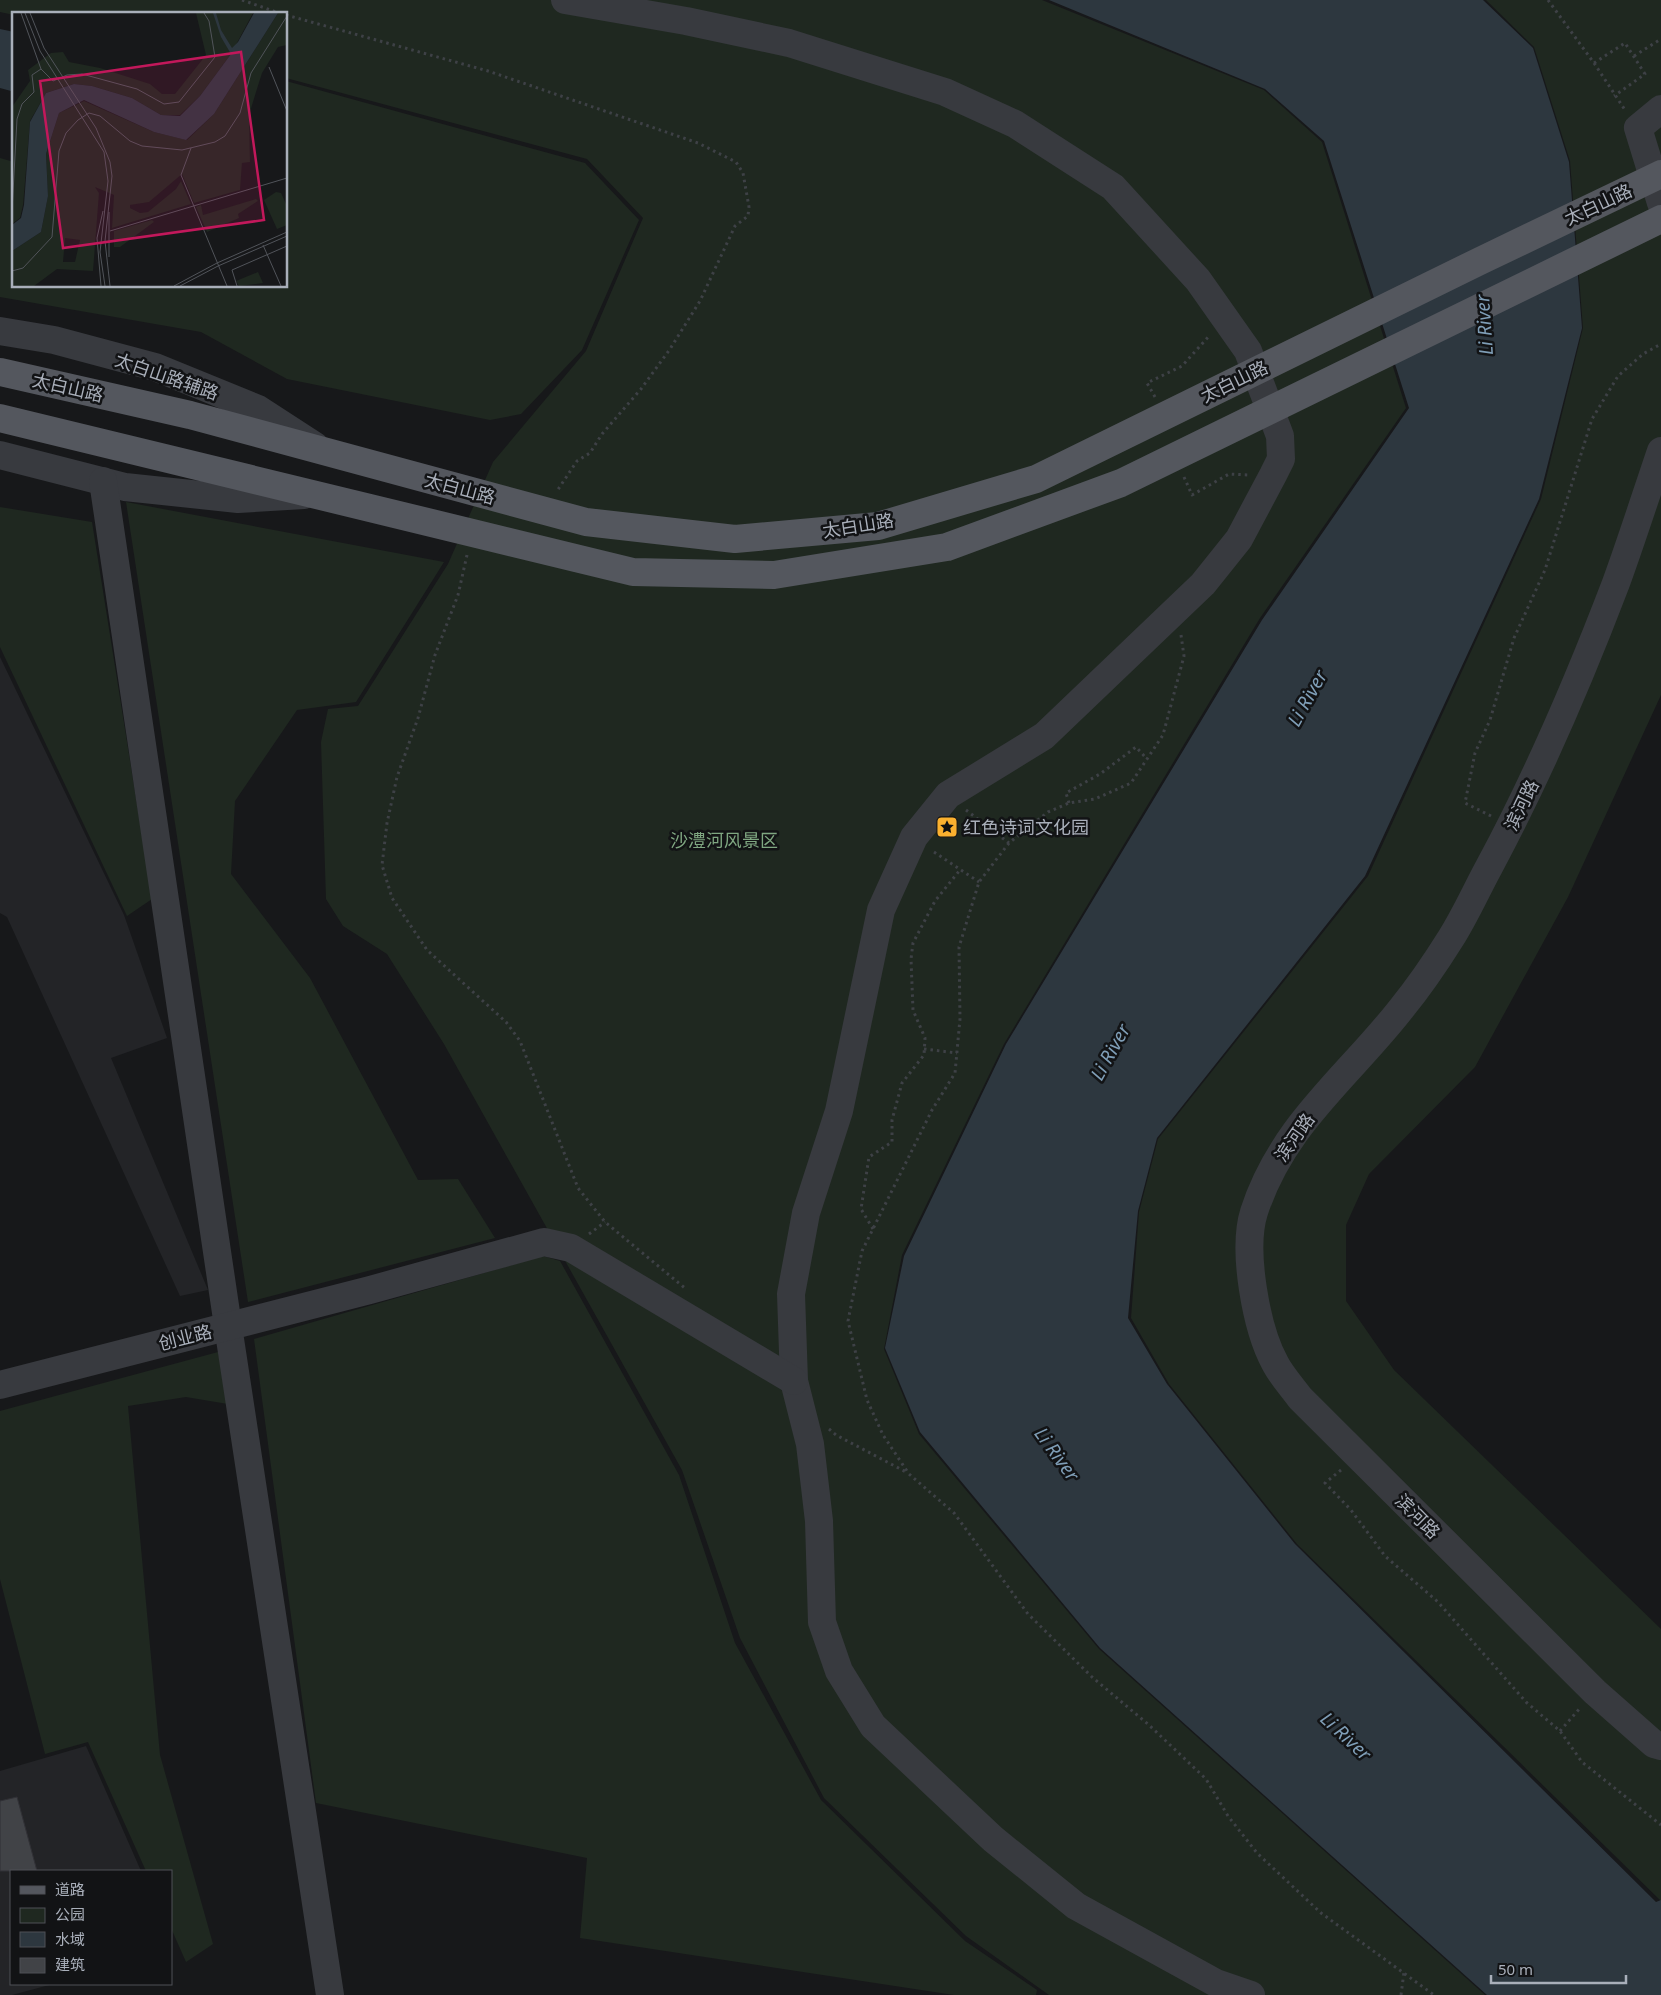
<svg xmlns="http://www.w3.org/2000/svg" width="1661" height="1995" viewBox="0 0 1661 1995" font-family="'Noto Sans','Noto Sans SC',sans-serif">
	<rect width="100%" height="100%" fill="#17181a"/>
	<g fill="#232427">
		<path d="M0,657L124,915L167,1038L111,1058L208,1290L180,1296L7,917L0,913Z"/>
		<path d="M86,1746L141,1871H11V1984H53L12,1995H0V1771Z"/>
	</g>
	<g fill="#1f2820">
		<path d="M0,0H1042L1264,90L1322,142L1406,408L1260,618L1004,1044L902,1255L884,1349L919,1434L1099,1649L1485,1995H1049L966,1936L824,1798L740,1638L682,1470L444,1044L387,954L343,926L326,899L321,742L328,709L358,706L448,564L493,462L586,351L643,218L587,159L286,78V14H14V15L0,12Z"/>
		<path d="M1486,0H1661V695L1568,897L1475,1067L1369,1174L1346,1225V1301L1394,1370L1661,1629V1901L1297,1544L1169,1384L1131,1318L1139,1212L1158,1139L1368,876L1541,499L1583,328L1570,161L1534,47Z"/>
		<path d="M286,81L585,163L639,220L582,350L521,414L490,420L287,379L201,332L0,297V158L14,162V286H286Z"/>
		<path d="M126,502L444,562L356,702L297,710L235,801L231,874L310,978L418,1180L458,1179L495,1238L248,1302Z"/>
		<path d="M0,507L92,522L152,899L127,916L0,647Z"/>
		<path d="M543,1256L560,1261L679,1475L735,1643L821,1800L965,1941L1037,1990L1036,1995H954L580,1938L587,1858L316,1803L254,1339Z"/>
		<path d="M218,1352L228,1404L186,1397L128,1406L160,1755L213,1944L186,1962L171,1928V1871H146L88,1742L45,1754L0,1579V1411Z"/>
	</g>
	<g fill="#2d373f">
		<path d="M1049,0H1483L1533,48L1569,162L1582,328L1539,499L1365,876L1157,1138L1138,1211L1128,1318L1167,1384L1295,1544L1656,1902L1661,1900V1995H1487L1100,1648L920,1432L885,1348L904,1256L1006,1044L1262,620L1409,408L1324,141L1265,89Z"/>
		<path d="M0,29L14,32V80L11,91L0,88Z"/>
	</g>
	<path fill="#414347" stroke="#313136" d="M17,1797L37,1871H0V1801Z"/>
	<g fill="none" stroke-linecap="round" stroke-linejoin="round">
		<g stroke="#3e4146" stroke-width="3" stroke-dasharray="2.5 4" stroke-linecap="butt">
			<path d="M242,0L282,14"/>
			<path d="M1548,0L1594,63L1625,110"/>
			<path d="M286,15L488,71L698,143L736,162L743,173L749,207L748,216L735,226L700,301L670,349L641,389L602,434L590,453L577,461L557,491"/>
			<path d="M1634,56L1661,39"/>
			<path d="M1594,63L1625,43L1645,74L1614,96"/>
			<path d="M1155,397L1147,383L1182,366L1210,335"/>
			<path d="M1184,477L1192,495L1229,474L1248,475"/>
			<path d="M467,555L458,595L435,655L418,718L397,777L387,823L382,865L392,898L427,950L506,1022L520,1041L578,1188L605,1222L686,1289"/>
			<path d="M1181,635L1184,656L1163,735L1131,783L1095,799L1069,803L1048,812L1009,843L979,882L959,947L960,1019L955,1073L932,1110L862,1251L848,1321L867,1400L883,1435L909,1474L954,1513L1028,1614L1092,1677L1149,1725L1206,1779L1228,1816L1257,1853L1321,1913L1434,1995"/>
			<path d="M1069,803L1066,793L1100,774L1136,747L1147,759"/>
			<path d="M966,810L1009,843"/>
			<path d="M1491,816L1465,803L1475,753L1490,720L1514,638L1545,570L1592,419L1618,376L1643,354L1661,344"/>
			<path d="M934,852L979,882"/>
			<path d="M924,1049L957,1053"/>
			<path d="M873,1229L861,1209L869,1157L892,1142V1120L902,1083L924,1055L925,1038L913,1010L911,959L913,943L935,901L960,870"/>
			<path d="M589,1234L605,1222"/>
			<path d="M829,1429L836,1435L908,1473"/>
			<path d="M1341,1470L1325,1483L1351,1510L1385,1556L1438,1602L1526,1702L1560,1731L1582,1762L1661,1825"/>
			<path d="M1560,1731L1581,1707"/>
			<path d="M1401,1995L1404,1972"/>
		</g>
		<g stroke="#383a3f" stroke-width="28">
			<path d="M565,0L686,21L789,43L945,92L1015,124L1113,187L1198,280L1248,351L1280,436L1281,459L1273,475L1239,539L1203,584L1044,736L948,795L914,837L881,910L839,1111L806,1213L791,1294L794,1381L810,1444L819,1521L822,1622L839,1671L873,1726L993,1839L1076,1906L1216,1983L1251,1995"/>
			<path d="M1661,109L1638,128L1661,203"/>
			<path d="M0,331L54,340L155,367L258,409L315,446"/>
			<path d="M1661,451C1646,495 1632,539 1616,583C1579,680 1538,776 1489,867C1476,891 1465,916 1451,938C1436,962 1419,987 1401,1009C1348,1077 1282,1125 1254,1212C1242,1250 1256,1328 1275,1363C1281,1375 1292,1387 1300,1398L1595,1692L1654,1744L1661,1746"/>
			<path d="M0,455L125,487L238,499L304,495"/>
			<path d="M103,481L228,1326L330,1995"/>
			<path d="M0,1385L370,1290L544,1242L571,1248L794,1381"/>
		</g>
		<g stroke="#54575e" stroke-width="28">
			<path d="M0,372L190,415L586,522L735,539L878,526L1036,479L1480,261L1661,174"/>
			<path d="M0,418L633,572L774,575L947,547L1121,483L1661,219"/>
		</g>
	</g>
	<defs>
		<g id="sight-square" transform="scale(1.125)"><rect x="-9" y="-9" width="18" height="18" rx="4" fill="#fbb12f" stroke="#121315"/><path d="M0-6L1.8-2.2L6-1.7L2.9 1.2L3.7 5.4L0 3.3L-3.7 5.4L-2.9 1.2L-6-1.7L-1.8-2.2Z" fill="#111"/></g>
	</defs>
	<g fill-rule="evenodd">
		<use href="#sight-square" x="947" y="827"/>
	</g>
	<g text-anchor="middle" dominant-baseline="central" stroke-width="5" stroke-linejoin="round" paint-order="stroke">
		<g font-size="18" fill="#a9afba" stroke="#121315">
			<text transform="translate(1598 204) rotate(-25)">太白山路</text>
			<text transform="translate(167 376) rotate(19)">太白山路辅路</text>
			<text transform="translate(1234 381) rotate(-26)">太白山路</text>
			<text transform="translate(68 387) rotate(13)">太白山路</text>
			<text transform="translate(460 488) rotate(15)">太白山路</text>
			<text transform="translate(858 525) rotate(-9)">太白山路</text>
			<text transform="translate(1521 805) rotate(-64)">滨河路</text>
			<text transform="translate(1294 1137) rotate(-55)">滨河路</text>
			<text transform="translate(185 1337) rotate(-14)">创业路</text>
			<text transform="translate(1418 1516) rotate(45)">滨河路</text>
		</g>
		<g font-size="18" fill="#a9afba" stroke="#121315" text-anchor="start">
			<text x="963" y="827">红色诗词文化园</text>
		</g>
		<g font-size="18" fill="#7fa681" stroke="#121315">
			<text x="724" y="840">沙澧河风景区</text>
		</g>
		<g font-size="19" font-style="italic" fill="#7f9eb7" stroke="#121315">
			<text transform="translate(1484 325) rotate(-94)">Li River</text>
			<text transform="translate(1307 698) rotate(-61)">Li River</text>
			<text transform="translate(1110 1052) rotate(-61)">Li River</text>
			<text transform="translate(1057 1454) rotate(54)">Li River</text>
			<text transform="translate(1346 1736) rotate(43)">Li River</text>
		</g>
	</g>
	<g transform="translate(12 12)">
		<rect width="275" height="275" fill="#17181a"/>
		<path d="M184,1H241L219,42L188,84L168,103H149L120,86L80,74L62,72L34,81L18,109L11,193L8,206L0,212V95L18,69L16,58L39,41L51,40L57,50L88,56L138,72L150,82H163L194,43ZM266,1H275V33L266,35L250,61L244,80L237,103L238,150L230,151L228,178L182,191L170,162L137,190L118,193V196L128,201L136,200L164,177L169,169L179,192L100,216L102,183L83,175L87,181L81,259L45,257L22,274H0V239L29,220L36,184L34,142L47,101L72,89L142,120L175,128L202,102ZM53,226L68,228L63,250H51ZM264,180L269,181L275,194V213L265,217L252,188ZM244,187L246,189L226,202L227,206L195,220L184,195L189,193L191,203ZM140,208L142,210L108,235H102V219ZM246,260L251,271L227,274L224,269Z" fill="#1f2820" fill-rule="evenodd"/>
		<path d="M201,1H204L209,18L220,36L226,30L242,1H266L202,102L174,128L142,120L72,88L47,101L34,142L36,184L29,220L0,239V213L9,206L12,193L18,110L34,81L62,72L80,74L120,86L149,103L168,104L188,84L219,42L209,25Z" fill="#2d373f"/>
		<path fill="none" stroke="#51545a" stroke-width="1" d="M9,1L29,57M13,1L28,39L92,140L96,169L88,240L93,274M18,1L32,36L84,116L98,150L100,164L93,229L98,274M257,55L275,99M179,136L169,163L215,274M0,199L5,107L10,92L22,80L20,63L29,57L41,69L55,63L70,62L125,77L152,92L167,90L203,45L197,9L192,1M98,219L275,166M251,233L269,274M97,245V200M0,259L11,256L40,225L47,139L54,121L66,108L77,101L88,104L118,129L130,134L170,138L203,130L213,124L228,101L239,61L275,4M89,274L85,226L91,199M162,274L205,251L275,220M168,274L206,254L275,224M225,274L220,258L275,234"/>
		<path fill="#c2185b" fill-opacity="0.15" stroke="#c2185b" stroke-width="2.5" d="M229,40L252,208L51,236L28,69Z"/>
		<rect width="275" height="275" fill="none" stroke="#a9afba" stroke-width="2.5"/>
	</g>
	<rect x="10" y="1870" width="162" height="115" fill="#121315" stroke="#4e5157"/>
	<rect x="20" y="1886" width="25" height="8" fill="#54575e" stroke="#4e5157"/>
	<text x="55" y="1895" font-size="15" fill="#a9afba">道路</text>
	<rect x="20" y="1908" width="25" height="15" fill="#1f2820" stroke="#4e5157"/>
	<text x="55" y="1920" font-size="15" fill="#a9afba">公园</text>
	<rect x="20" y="1932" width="25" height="15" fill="#2d373f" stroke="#4e5157"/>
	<text x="55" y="1945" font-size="15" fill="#a9afba">水域</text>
	<rect x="20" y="1958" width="25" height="15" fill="#414347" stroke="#4e5157"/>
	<text x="55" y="1970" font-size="15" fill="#a9afba">建筑</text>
	<path d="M1491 1975v8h135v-8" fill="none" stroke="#a9afba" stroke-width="2.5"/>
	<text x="1498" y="1975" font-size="15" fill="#a9afba" stroke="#121315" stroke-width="4" paint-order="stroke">50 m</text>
</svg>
